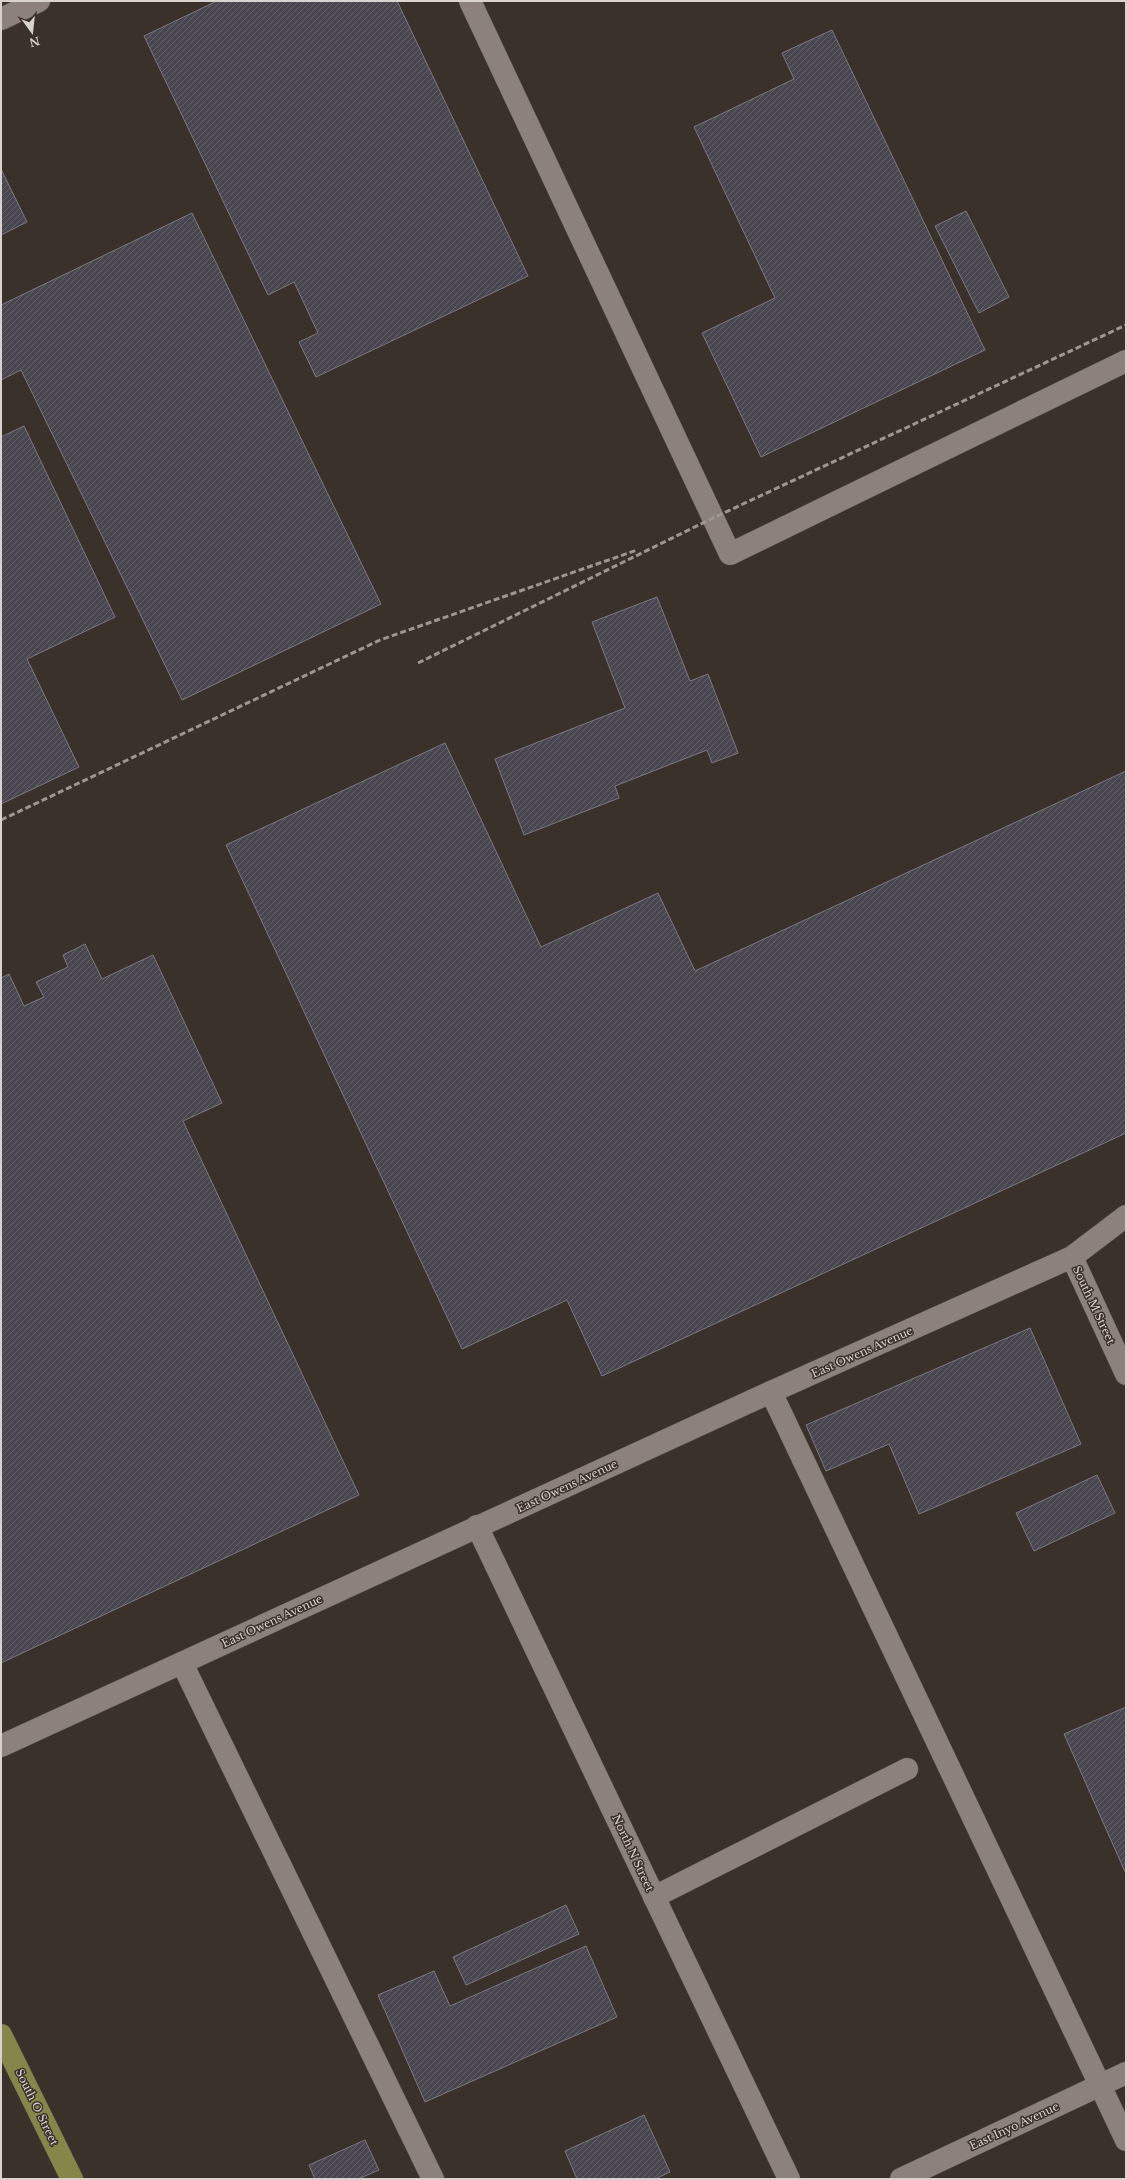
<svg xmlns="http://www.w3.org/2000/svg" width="1127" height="2180" viewBox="0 0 1127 2180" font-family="'Libre Baskerville',serif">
	<defs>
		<pattern id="building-hatch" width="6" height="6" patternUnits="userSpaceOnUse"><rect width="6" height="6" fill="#494650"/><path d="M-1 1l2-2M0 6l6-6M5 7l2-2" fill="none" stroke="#626068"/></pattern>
	</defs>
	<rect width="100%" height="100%" fill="#3a312b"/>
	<g fill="url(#building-hatch)" stroke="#7b7883">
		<path d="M217,1H397L528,276L316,377L299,342L318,333L294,282L268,295L144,36Z"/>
		<path d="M832,30L985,350L761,457L702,333L775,298L694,127L794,79L782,53Z"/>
		<path d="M1,169L27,222L1,235Z"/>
		<path d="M966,211L1009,297L979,313L935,226Z"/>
		<path d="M192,213L381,604L182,700L21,370L1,380V305Z"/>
		<path d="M24,426L115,617L27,659L79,767L1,804V437Z"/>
		<path d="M657,597L690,681L708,674L738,753L712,763L707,750L615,786L619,798L524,835L495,759L625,708L592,622Z"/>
		<path d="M445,743L541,947L658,893L695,971L1126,771V1133L602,1376L567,1300L462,1349L226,845Z"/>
		<path d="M85,944L102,979L153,955L222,1103L183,1121L359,1495L1,1663V978L9,974L24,1006L44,997L36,982L68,967L63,955Z"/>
		<path d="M1030,1328L1081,1444L919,1514L889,1444L826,1471L806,1425Z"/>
		<path d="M1097,1475L1115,1513L1034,1551L1016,1513Z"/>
		<path d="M1126,1707V1874L1064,1734Z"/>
		<path d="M566,1905L579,1934L466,1985L453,1957Z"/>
		<path d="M586,1946L617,2017L425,2102L378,1995L434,1971L450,2006Z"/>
		<path d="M644,2115L670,2172L655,2179H577L565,2151Z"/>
		<path d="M365,2140L379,2170L358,2179H315L309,2165Z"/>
	</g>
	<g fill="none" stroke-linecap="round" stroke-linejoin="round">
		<g stroke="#544d48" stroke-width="23">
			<g id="minor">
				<path d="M470,1L730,554L1126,361"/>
				<path d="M1,19L39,1"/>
				<path d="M1072,1257L1126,1374"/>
				<path d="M771,1392L1126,2140"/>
				<path d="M477,1526L789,2179"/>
				<path d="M182,1663L433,2179"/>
				<path d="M1,1746L771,1392L1072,1257L1126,1216"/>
				<path d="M654,1897L907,1769"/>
				<path d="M901,2179L1126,2073"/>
			</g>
		</g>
		<g stroke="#544d48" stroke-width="23">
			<path id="major" d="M1,2035L72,2179"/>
		</g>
		<use href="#minor" stroke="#8d827b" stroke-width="22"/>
		<use href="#major" stroke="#87864a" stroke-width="22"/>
		<g stroke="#9d9691" stroke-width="3" stroke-dasharray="6 3" stroke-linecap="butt">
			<path d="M418,663L713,518L1126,325"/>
			<path d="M1,820L380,640L637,550"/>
		</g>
	</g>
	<g text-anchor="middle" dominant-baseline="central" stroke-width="3" stroke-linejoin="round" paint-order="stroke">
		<g font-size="11" fill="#d8d3cf" stroke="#3a312b">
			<text transform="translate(1094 1305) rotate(65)">South M Street</text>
			<text transform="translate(862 1352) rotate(-24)">East Owens Avenue</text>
			<text transform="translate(567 1486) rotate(-25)">East Owens Avenue</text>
			<text transform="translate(272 1621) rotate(-25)">East Owens Avenue</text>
			<text transform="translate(633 1853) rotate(65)">North N Street</text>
			<text transform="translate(37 2107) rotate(64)">South O Street</text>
			<text transform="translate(1014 2126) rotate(-25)">East Inyo Avenue</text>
		</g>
	</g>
	<rect width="1127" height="2180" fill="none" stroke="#d8d3cf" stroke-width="4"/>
	<g transform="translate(32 32) rotate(165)" stroke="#3a312b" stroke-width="3" paint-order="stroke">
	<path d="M0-3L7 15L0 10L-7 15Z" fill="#d8d3cf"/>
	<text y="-6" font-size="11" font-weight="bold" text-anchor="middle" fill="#d8d3cf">N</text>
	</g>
</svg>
